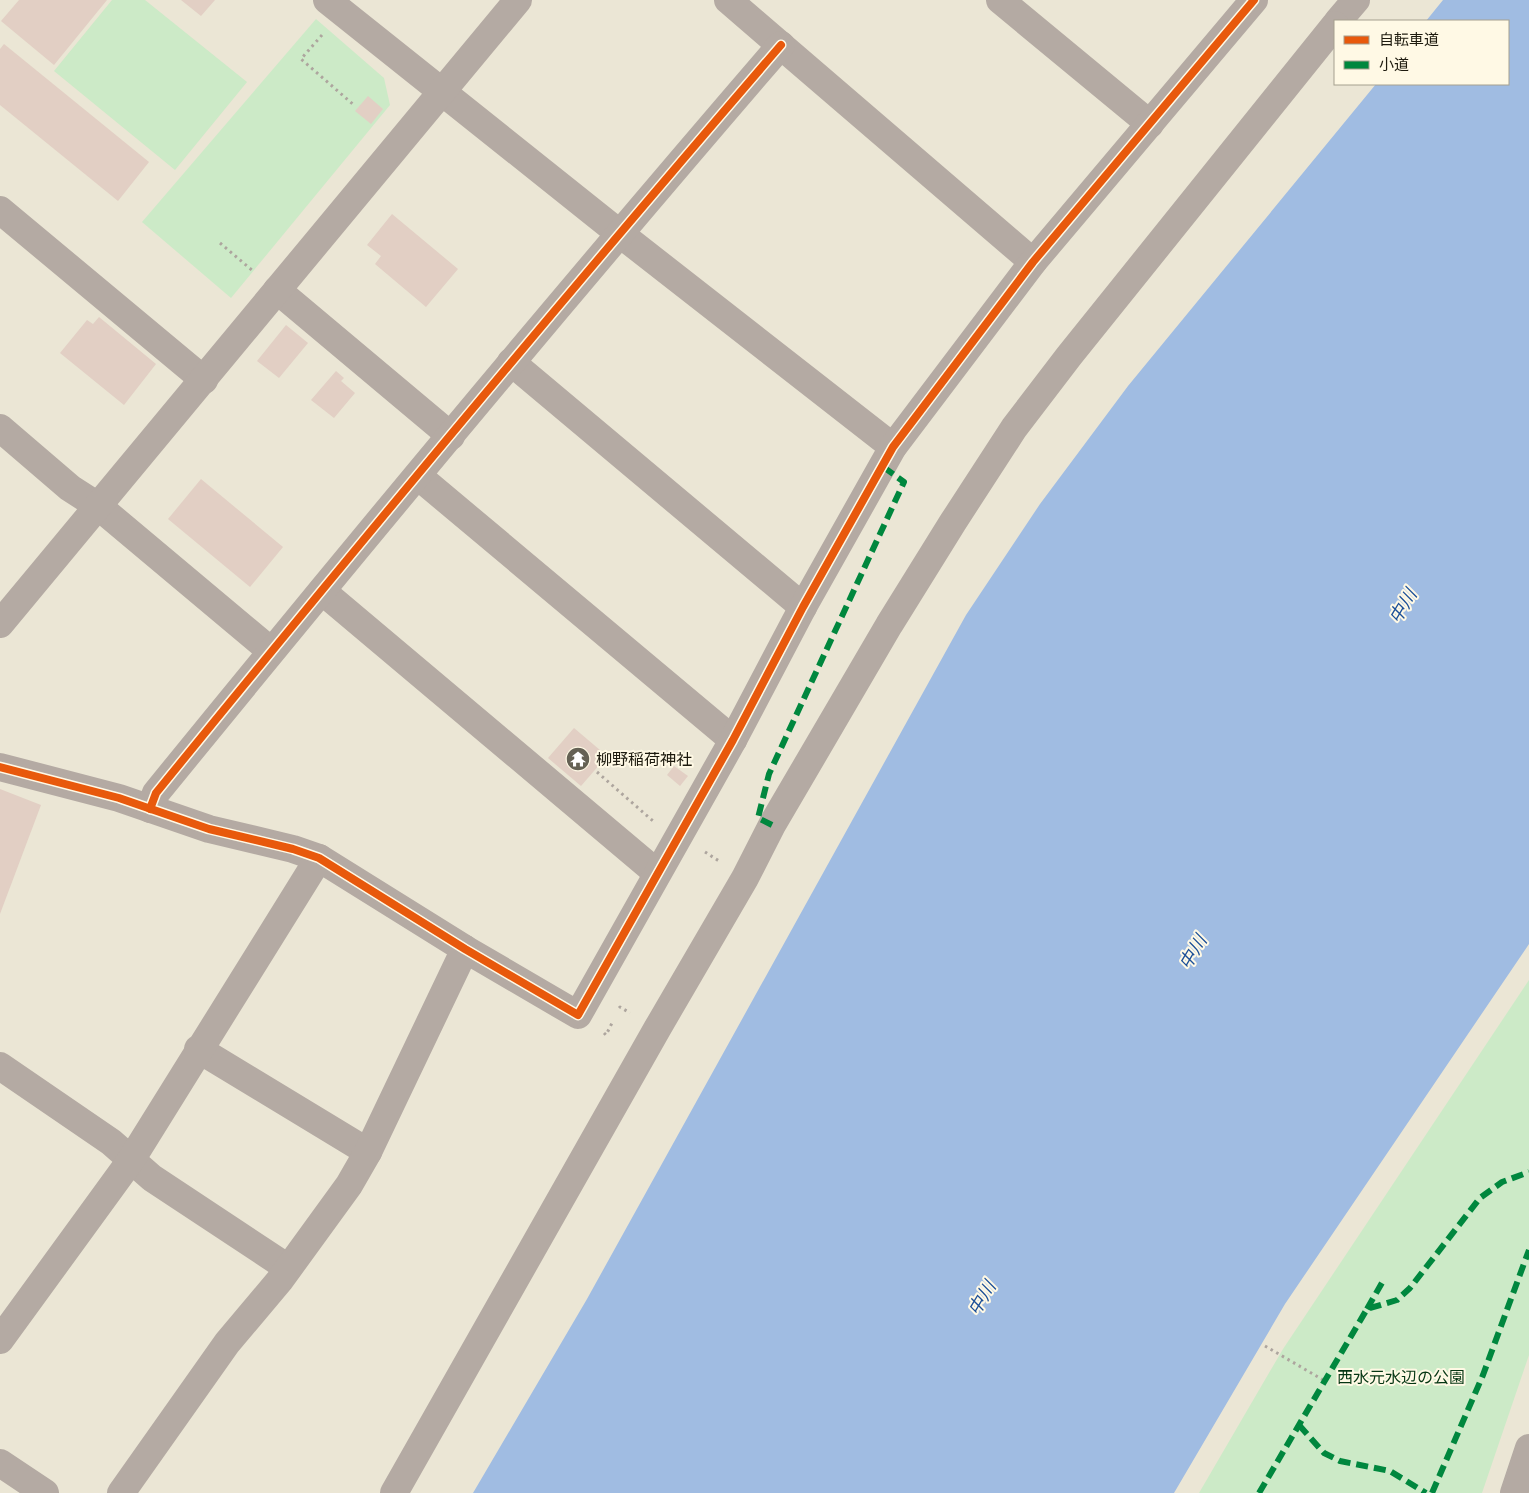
<svg xmlns="http://www.w3.org/2000/svg" width="1529" height="1493" viewBox="0 0 1529 1493" font-family="Ubuntu,'Noto Sans JP',sans-serif">
	<rect width="100%" height="100%" fill="#ebe6d5"/>
	<g fill="#cceac7">
		<path d="M112,0H145L247,82L175,170L54,71Z"/>
		<path d="M316,19L384,78L390,105L231,298L142,222Z"/>
		<path d="M1529,980V1355L1482,1493H1199L1283,1349Z"/>
	</g>
	<path fill="#a0bce2" d="M1443,0H1529V944L1285,1304L1174,1493H473L587,1299L966,615L1040,504L1128,386L1376,84H1508V21H1426Z"/>
	<g fill="#e2cfc4">
		<path d="M19,0H107L54,65L1,21Z"/>
		<path d="M181,0H215L201,16Z"/>
		<path d="M4,44L149,162L118,201L0,105V49Z"/>
		<path d="M368,96L383,109L371,124L355,111Z"/>
		<path d="M392,214L458,269L426,307L375,264L381,256L367,245Z"/>
		<path d="M99,317L156,364L124,405L60,353L87,320L93,324Z"/>
		<path d="M286,325L308,343L279,378L257,361Z"/>
		<path d="M336,371L344,378L341,381L355,393L334,418L311,400Z"/>
		<path d="M201,479L283,547L250,587L168,519Z"/>
		<path d="M574,728L607,756L581,786L548,758Z"/>
		<path d="M674,766L688,776L680,786L667,775Z"/>
		<path d="M0,789L41,805L0,914Z"/>
	</g>
	<g fill="none" stroke-linecap="round" stroke-linejoin="round">
		<g stroke="#ada59e" stroke-width="3" stroke-dasharray="2.5 4" stroke-linecap="butt">
			<path d="M322,35L301,59L355,106"/>
			<path d="M220,243L253,271"/>
			<path d="M597,772L653,821"/>
			<path d="M705,852L719,861"/>
			<path d="M619,1008L620,1007L630,1013"/>
			<path d="M604,1033L606,1035L612,1023"/>
			<path d="M1265,1346L1325,1381"/>
		</g>
		<g stroke="#b4aaa3" stroke-width="28">
			<path d="M327,0L619,233L893,447"/>
			<path d="M728,0L1033,262"/>
			<path d="M1000,0L1150,124"/>
			<path d="M1338,21L1356,0"/>
			<path d="M0,210L204,380"/>
			<path d="M277,290L451,436"/>
			<path d="M511,362L803,607"/>
			<path d="M0,428L70,488L98,506L271,651"/>
			<path d="M418,476L733,740"/>
			<path d="M322,591L657,873"/>
			<path d="M0,624L518,0"/>
			<path d="M0,767L119,798L209,829L293,849L319,858L465,949L578,1015L733,740L803,607L893,447L1033,262L1254,0"/>
			<path d="M150,809L156,793C361,541 569,291 781,45"/>
			<path d="M198,1049L368,1152"/>
			<path d="M0,1066L111,1142L152,1178L288,1268"/>
			<path d="M0,1340L131,1160L319,858"/>
			<path d="M0,1463L45,1493"/>
			<path d="M121,1493L227,1343L280,1280L349,1185L368,1152L465,949"/>
			<path d="M394,1493L657,1029L745,878L772,825L889,625L953,522L1014,428L1069,356L1335,25"/>
			<path d="M1514,1493L1529,1448"/>
		</g>
		<g stroke="#00873e" stroke-width="6" stroke-dasharray="12 6" stroke-linecap="butt">
			<path d="M772,825L758,818L769,774L904,482L882,466"/>
			<path d="M1367,1309L1383,1281"/>
			<path d="M1299,1425L1324,1453L1340,1461L1390,1471L1426,1493"/>
			<path d="M1259,1493L1367,1309L1397,1300L1410,1288L1480,1198L1502,1182L1529,1172"/>
			<path d="M1432,1493L1483,1375L1529,1250"/>
		</g>
		<g stroke="#fff9e5" stroke-width="11">
			<g id="cycleway">
				<path d="M0,767L119,798L209,829L293,849L319,858L465,949L578,1015L733,740L803,607L893,447L1033,262L1254,0"/>
				<path d="M150,809L156,793C361,541 569,291 781,45"/>
			</g>
		</g>
		<use href="#cycleway" stroke="#e8590c" stroke-width="8"/>
	</g>
	<defs>
		<g id="temple-disc" transform="scale(1.25)"><circle r="9.5" fill="#656154" stroke="#fff9e5"/><path d="M0-6L5-2H3V0L6.5 2.5H4V6H1.5V3h-3V6H-4V2.5H-6.5L-3 0V-2H-5Z" fill="#fff"/></g>
	</defs>
	<g fill-rule="evenodd">
		<use href="#temple-disc" x="578" y="759"/>
	</g>
	<g text-anchor="middle" dominant-baseline="central" stroke-width="4" stroke-linejoin="round" paint-order="stroke">
		<g font-size="16" fill="#1d1a0e" stroke="#fff9e5" text-anchor="start">
			<text x="596" y="759">柳野稲荷神社</text>
		</g>
		<g font-size="16" fill="#053613" stroke="#fff9e5">
			<text x="1401" y="1377">西水元水辺の公園</text>
		</g>
		<g font-size="18" font-style="italic" fill="#1b4f98" stroke="#fff9e5">
			<text transform="translate(1402 606) rotate(-59)">中川</text>
			<text transform="translate(1192 952) rotate(-59)">中川</text>
			<text transform="translate(981 1298) rotate(-59)">中川</text>
		</g>
	</g>
	<rect x="1334" y="20" width="175" height="65" fill="#fff9e5" stroke="#a5a08f"/>
	<rect x="1344" y="36" width="25" height="8" fill="#e8590c" stroke="#a5a08f"/>
	<text x="1379" y="45" font-size="15" fill="#1d1a0e">自転車道</text>
	<rect x="1344" y="61" width="25" height="8" fill="#00873e" stroke="#a5a08f"/>
	<text x="1379" y="70" font-size="15" fill="#1d1a0e">小道</text>
</svg>
